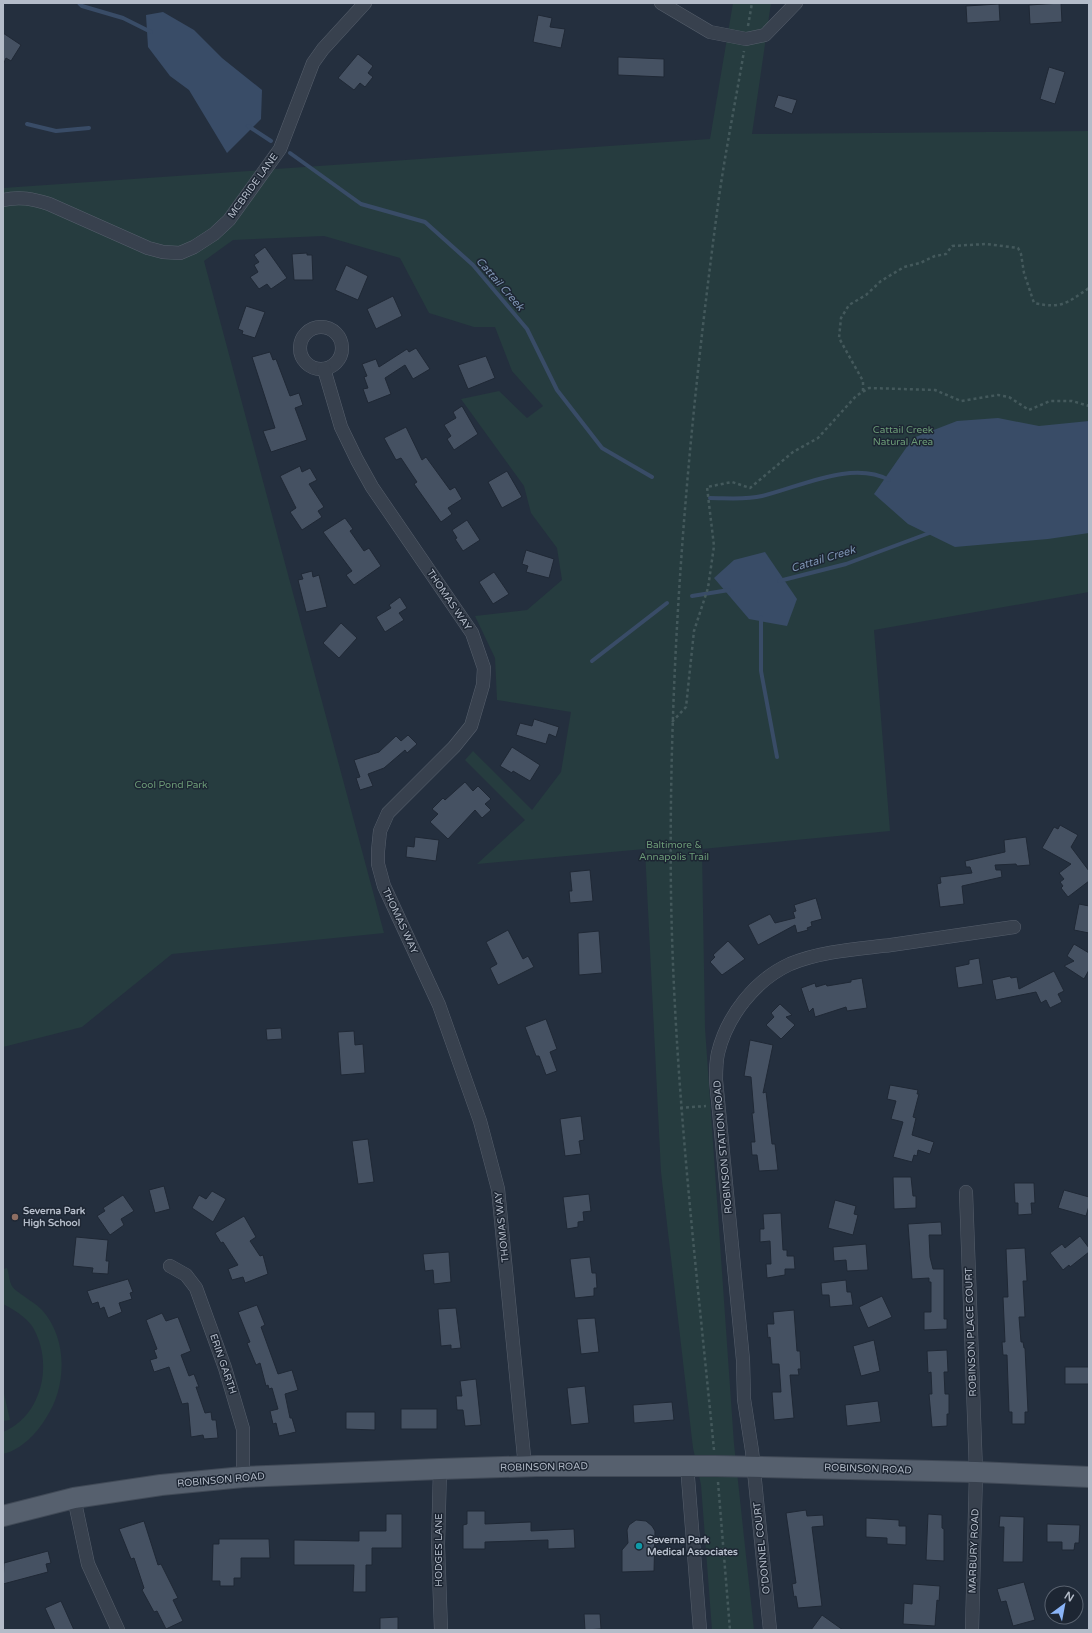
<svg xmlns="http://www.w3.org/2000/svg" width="1092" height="1633" viewBox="0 0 1092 1633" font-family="'Varela Round',sans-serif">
	<rect width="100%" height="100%" fill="#242f3e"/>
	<g fill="#263c3f">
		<path d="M733,3H771L752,134L1089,131V592L874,630L890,831L702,849L705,1028L734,1444L754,1630H712L701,1485L693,1448L661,1172L645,849L477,864L525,820L465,760L473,751L532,810L561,772L571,712L497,700L495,658L475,616L527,610L562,580L557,548L531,513L524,486L461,399L499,391L527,418L543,406L512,371L495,327H474L429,313L400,258L324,236L233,240L204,261L384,933L172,954L82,1027L3,1047V188L710,139Z"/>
		<path d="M7,1268C9,1273 9,1281 12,1286C14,1291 36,1303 42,1310C68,1339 67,1387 46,1418C37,1433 21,1450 3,1454V1432C43,1416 54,1361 32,1326C26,1317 13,1309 3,1304V1269Z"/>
		<path d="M3,1389L10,1420L3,1421Z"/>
	</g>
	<g fill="#394c67">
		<path d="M163,12L194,30L222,58L262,90L261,119L227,153L189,90L170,76L148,47L146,15Z"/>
		<path d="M998,418L1039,426L1089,421V533L1048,539L955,547L908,524L874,494L913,438L957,421Z"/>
		<path d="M765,552L797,599L787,626L749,619L714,578L734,560Z"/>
	</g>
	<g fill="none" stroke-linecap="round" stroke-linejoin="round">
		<g stroke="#394c67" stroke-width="4">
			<path d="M79,3L82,6L123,18L151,32"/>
			<path d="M27,124L56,131L89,128"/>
			<path d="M248,126L271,141"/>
			<path d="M290,153L361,204L425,222L473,265L527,329L557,390L602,448L652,477"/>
			<path d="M710,498C726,498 746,500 762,496C800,487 852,460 889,480"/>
			<path d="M779,581L846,564L932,532"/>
			<path d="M692,596L729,590"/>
			<path d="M761,617V671L777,757"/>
			<path d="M592,661L667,603"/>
		</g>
	</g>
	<g fill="#455162" stroke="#1f2835">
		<path d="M1061,3L1062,22L1030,24L1029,5Z"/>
		<path d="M999,4L1000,21L967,23L966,6Z"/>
		<path d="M538,15L552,18L550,27L565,29L561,48L533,42Z"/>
		<path d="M3,33L21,45L11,61L6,58L3,65Z"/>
		<path d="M358,54L373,66L368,73L373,77L365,87L360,83L354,90L338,78Z"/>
		<path d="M618,57L664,59V77L618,75Z"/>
		<path d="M1049,67L1065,72L1055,104L1040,99Z"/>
		<path d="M778,95L797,100L792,114L774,107Z"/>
		<path d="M265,247L287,278L271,289L267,284L259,289L250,277L258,272L254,265L259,262L254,255Z"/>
		<path d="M307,253V255H312L313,280H294L292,254Z"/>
		<path d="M346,265L368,276L358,300L335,290Z"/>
		<path d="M393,296L402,316L376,329L367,309Z"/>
		<path d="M246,306L265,312L255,338L242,334L243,331L238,329Z"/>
		<path d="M416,348L430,369L413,379L405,365L385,378L391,394L368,403L363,389L368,388L364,377L367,376L362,364L376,359L379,367L407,349L409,352Z"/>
		<path d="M270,352L273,360L276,359L290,396L299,393L303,405L295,408L307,440L271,452L263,431L275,428L252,357Z"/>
		<path d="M486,356L495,378L468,389L458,365Z"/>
		<path d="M462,406L478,434L454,450L447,439L451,436L444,425L456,418L453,412Z"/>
		<path d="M406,427L422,460L426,457L450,490L455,487L462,499L448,508L452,514L441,522L414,484L417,482L401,458L396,460L384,438Z"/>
		<path d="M300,466L302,472L310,468L317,480L309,484L324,507L318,511L322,517L302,530L290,512L296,508L280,476Z"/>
		<path d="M507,471L522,497L502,508L488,482Z"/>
		<path d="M345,518L353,529L350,531L364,551L369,548L381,566L354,585L346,575L352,571L323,532Z"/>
		<path d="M467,520L480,540L463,551L455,539L457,538L452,530Z"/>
		<path d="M526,550L554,559L549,578L526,572L528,566L522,564Z"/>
		<path d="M312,571L313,577L319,575L327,607L306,612L298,580L303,579L301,574Z"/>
		<path d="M494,572L509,594L493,604L479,582Z"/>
		<path d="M400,597L407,608L399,613L404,620L385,632L376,617L391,608L389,605Z"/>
		<path d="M341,623L357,638L339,658L323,643Z"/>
		<path d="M534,719L559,727L556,737L549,734L546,744L516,735L520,723L532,726Z"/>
		<path d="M408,735L417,744L407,753L405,750L384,768L368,774L373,786L360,790L356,778L360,777L354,760L379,752L396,736L401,741Z"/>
		<path d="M512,747L540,765L530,781L513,771L512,773L500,766Z"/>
		<path d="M465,782L473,791L478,786L491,799L485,804L491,810L482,818L475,810L448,839L430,822L438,814L432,809L443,798L445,800Z"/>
		<path d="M1060,825L1078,835L1071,847L1089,871V881L1068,897L1061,888L1063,886L1060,882L1064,879L1059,873L1071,864L1042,848L1054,827L1058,829Z"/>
		<path d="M415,837L439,840L436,861L406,857L407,846L414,847Z"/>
		<path d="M1026,837L1030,865L1017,866L1016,864L995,865L996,870H1001L1002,877L962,886L964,904L940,907L937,884L941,883L940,877L972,873L970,867H966L965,861L1005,852L1004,840Z"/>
		<path d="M590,870L593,901L570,903L569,891H572L570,872Z"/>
		<path d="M816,898L822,919L811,922L812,926L807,928L808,930L797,933L795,925L758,945L748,925L770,914L775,923L795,918L793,912L796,911L794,905Z"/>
		<path d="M1079,904L1089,906V933L1074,930Z"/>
		<path d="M508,930L523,959L528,956L534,967L498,985L490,968L497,964L486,942Z"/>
		<path d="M599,931L602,973L579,975L578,933Z"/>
		<path d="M728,941L745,959L722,975L710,962L715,957L713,955Z"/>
		<path d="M1074,944L1089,953V970L1084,979L1064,966L1074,961L1067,956Z"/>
		<path d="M979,958L983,984L958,988L955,967L969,964V960Z"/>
		<path d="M1054,971L1064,991L1058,994L1062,1002L1050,1008L1046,1000L1041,1003L1036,992L996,1000L992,980L1010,976L1011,978L1017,977L1019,989Z"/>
		<path d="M862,978L867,1008L847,1011L846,1007L815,1017L813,1008L809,1012L801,988L815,983L816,987L826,984L827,986L851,982V980Z"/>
		<path d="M780,1004L792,1015L786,1017L795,1025L781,1039L766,1025L774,1017L771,1013Z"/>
		<path d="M546,1019L557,1049L550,1052L557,1071L546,1075L539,1056H536L525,1027Z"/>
		<path d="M281,1028L282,1039L267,1040L266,1029Z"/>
		<path d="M354,1031L355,1045L363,1044L365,1073L341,1075L338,1032Z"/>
		<path d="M750,1040L773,1045L763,1093L766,1092L772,1144H775L778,1170L759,1171L757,1155H752L751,1142H755L752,1113H754L751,1077L744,1076Z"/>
		<path d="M890,1085L918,1090L917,1094H919L913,1117L916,1118L912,1135L934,1142L930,1154L918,1150L917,1156L914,1155L912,1162L893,1157L903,1122L891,1119L896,1101L887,1099Z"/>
		<path d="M581,1116L584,1140L579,1141L581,1154L565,1156L560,1119Z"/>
		<path d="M368,1139L374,1182L358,1184L352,1141Z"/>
		<path d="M893,1177H911L913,1196H916V1208L894,1209Z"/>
		<path d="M1014,1183H1034L1035,1203H1031L1032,1214L1018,1215V1203H1015Z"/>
		<path d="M164,1186L170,1209L155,1213L149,1190Z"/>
		<path d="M1064,1190L1089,1197V1206L1086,1216L1058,1208Z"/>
		<path d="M212,1191L226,1199L213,1222L192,1208L199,1195L206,1199Z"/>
		<path d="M589,1194L591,1211L583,1212L584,1221L578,1222V1227L567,1229L563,1197Z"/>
		<path d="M123,1195L134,1211L121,1219L124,1225L110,1235L97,1216L105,1211L103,1208Z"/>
		<path d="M835,1200L856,1206L854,1214L858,1215L853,1235L828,1228Z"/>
		<path d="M781,1213L783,1250H787V1256H794L795,1269H785V1275L767,1278L766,1264H771L770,1241L760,1242V1229H764L763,1214Z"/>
		<path d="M244,1216L256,1237L250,1241L260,1256L263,1255L268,1274L245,1283L243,1277L232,1280L228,1269L238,1265L223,1242L221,1243L215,1233Z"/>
		<path d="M941,1222L942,1235H929L930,1257L933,1269H944V1319H947V1329L924,1330V1312H931V1282H929V1278L912,1279L908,1224Z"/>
		<path d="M1080,1236L1089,1248V1252L1070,1267L1069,1265L1063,1270L1050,1253L1062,1244L1065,1248Z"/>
		<path d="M76,1237L108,1240L106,1261H109L108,1274L92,1273L93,1268L73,1266Z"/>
		<path d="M866,1244L868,1270L847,1271L846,1260L834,1261L833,1247Z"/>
		<path d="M1025,1248L1027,1281H1023L1025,1317H1019L1021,1342H1023L1024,1348H1025L1028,1412H1025V1424H1012V1412H1009L1007,1355H1003L1002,1342H1005L1003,1297H1008L1006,1249Z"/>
		<path d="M449,1252L451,1282L434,1284L433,1270L425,1271L423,1254Z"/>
		<path d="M590,1257L592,1273H596L597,1288H594V1296L575,1298L570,1259Z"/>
		<path d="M128,1279L133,1292L130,1293L132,1299L119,1303L122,1312L108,1318L104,1307L100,1309L98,1302L92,1304L87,1291Z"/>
		<path d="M846,1280L847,1292H851L853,1305L830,1307L829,1295H822L821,1283Z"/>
		<path d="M882,1296L892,1317L868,1328L859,1307Z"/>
		<path d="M257,1305L265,1325L261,1327L278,1374L292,1370L298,1390L285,1394L290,1418H292L296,1432L279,1436L276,1423L273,1424L270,1411L278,1409L272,1388L269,1389L268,1385L266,1386L260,1363L256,1365L247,1343L250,1342L238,1312Z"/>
		<path d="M456,1308L461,1348L451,1349V1345L441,1346L438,1309Z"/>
		<path d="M794,1310L797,1351H800L801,1369H798L799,1375H790L794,1418L774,1420L772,1392H781L779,1364H772L770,1337L768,1338L767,1324H774L773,1312Z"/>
		<path d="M162,1313L166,1321L178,1317L191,1351L181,1355L189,1376L194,1374L199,1387H196L205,1413L211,1412L212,1420H216L218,1438L204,1439L203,1435L191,1437L188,1403L182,1404L169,1367L154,1372L150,1360L157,1358L154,1350L157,1349L146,1320Z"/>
		<path d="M595,1318L599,1352L581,1354L577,1319Z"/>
		<path d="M874,1340L880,1371L861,1376L853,1346Z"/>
		<path d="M947,1350L948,1372H944L945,1394H949V1414H947V1426L932,1427L929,1394H932L931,1372L928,1373L927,1351Z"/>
		<rect x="1065" y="1367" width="24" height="17"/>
		<path d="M476,1379L481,1425L465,1426L463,1410H457L456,1396H462L460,1381Z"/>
		<path d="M585,1386L589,1423L571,1425L567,1388Z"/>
		<path d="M878,1401L881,1422L847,1426L845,1405Z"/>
		<path d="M672,1402L674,1420L634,1423L633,1405Z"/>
		<rect x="401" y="1409" width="36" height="20"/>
		<path d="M346,1412H375V1430L346,1429Z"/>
		<path d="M806,1510L807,1516L823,1515L824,1526L812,1527L822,1606L798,1608L796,1596L794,1597L792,1584L796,1583L786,1513Z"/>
		<path d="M467,1511H485V1524L531,1522V1531L574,1529L575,1548L548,1549V1540L485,1542V1549H463V1525L467,1524Z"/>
		<path d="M386,1514H402V1548H372V1565H366V1592H353L354,1565H294V1540L359,1541V1531H386Z"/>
		<path d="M928,1514L942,1515V1528L944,1529V1561L926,1560Z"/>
		<path d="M1000,1516L1024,1517L1023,1562H1003L1004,1527H999Z"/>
		<path d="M866,1518L899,1520V1526H906V1545L887,1544V1538L866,1537Z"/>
		<path d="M636,1520L646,1521L652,1526L655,1531L654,1571L622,1572V1550L628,1543L627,1530L629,1525Z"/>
		<path d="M144,1521L158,1565L161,1564L178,1598L173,1600L183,1621L166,1629L157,1611L154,1612L142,1590L144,1588L134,1558L131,1559L119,1529Z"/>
		<path d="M1047,1524L1080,1525L1079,1543H1075L1074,1550H1062V1542H1047Z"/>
		<path d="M219,1539H269L270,1558H241V1578H234V1586H220V1581H212L213,1544H219Z"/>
		<path d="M48,1551L51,1563L46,1564L48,1572L3,1584L4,1563Z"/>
		<path d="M1024,1582L1035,1620L1013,1626L1006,1601L1001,1602L997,1589Z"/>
		<path d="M913,1584L940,1586L939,1601L937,1600L935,1626L903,1624L904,1603L912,1604Z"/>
		<path d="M61,1601L74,1630H55L45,1608Z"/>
		<path d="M584,1614H600L601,1629L585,1630Z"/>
		<path d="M822,1615L843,1630H811Z"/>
		<path d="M398,1617V1630H380V1618Z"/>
	</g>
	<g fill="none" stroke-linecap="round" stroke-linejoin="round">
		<g stroke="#565f6c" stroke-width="14">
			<g id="street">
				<path d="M661,3L710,32L746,39L765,35L796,3"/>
				<path d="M3,200C20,196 33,199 49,204L148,248L163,252L180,253L194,247L214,234L229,220L280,149L313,63L323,49L365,3"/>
				<circle cx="321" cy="348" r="21"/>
				<path d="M324,369L341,427L357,460L372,487L472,633L484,668L483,685L471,726L454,747L388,813L380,831L378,851V864L384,886L439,1005L480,1121L498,1189L525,1467"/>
				<path d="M966,1192L976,1472L972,1630"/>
				<path d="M170,1266L186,1275L196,1288L225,1368L243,1429V1477"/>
				<path d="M687,1465L700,1630"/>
				<path d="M440,1469L438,1545L441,1630"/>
				<path d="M74,1498L88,1564L118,1630"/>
				<path d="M770,1630L752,1451L744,1399L743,1360L716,1080C716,1072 716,1062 718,1053C727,1016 755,980 790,964C821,951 858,949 891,945C932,939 973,933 1014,927"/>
			</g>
		</g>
		<g stroke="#414a57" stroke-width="22">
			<path id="primary" d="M3,1516L74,1498L161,1485L243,1477L440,1469L537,1466H716L976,1472L1089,1477"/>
		</g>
		<g stroke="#44595c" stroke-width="2.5" stroke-dasharray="3 3" stroke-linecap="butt">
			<path d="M748,26L752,3"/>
			<path d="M863,391V381L839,338L841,318L849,305L866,295L881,281L904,267L920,263L935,256L946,254L952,246L986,244L1018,248L1021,254L1024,273L1034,303C1062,309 1067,303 1089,288"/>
			<path d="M672,722L686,707L694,631L708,588L714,546L707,487L732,482L750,488L793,452L818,438L856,396L869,388L935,390L961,401L998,395L1009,397L1029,410L1050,401H1072L1089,406"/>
			<path d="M680,1108L706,1106"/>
			<path d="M714,1450C696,1265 674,1080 671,894C668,661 688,428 719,197C726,148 736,99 744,51"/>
			<path d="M718,1482L730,1630"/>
		</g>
		<use href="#street" stroke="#38414e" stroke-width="13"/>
		<use href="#primary" stroke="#56606e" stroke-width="20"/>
	</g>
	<circle fill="#8d6e63" stroke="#1d2633" stroke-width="1.5" cx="15" cy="1217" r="4"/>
	<circle fill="#0f9aa8" stroke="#1d2633" stroke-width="1.5" cx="639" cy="1546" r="4"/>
	<g text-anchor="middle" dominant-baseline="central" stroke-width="3" stroke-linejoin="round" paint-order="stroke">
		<g font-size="10" fill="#b4bcc9" stroke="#1d2633">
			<text transform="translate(253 186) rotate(-54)">MCBRIDE LANE</text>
			<text transform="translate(449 600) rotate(56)">THOMAS WAY</text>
			<text transform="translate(400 921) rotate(65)">THOMAS WAY</text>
			<text transform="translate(723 1147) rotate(-95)">ROBINSON STATION ROAD</text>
			<text transform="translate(502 1227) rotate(-96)">THOMAS WAY</text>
			<text transform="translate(971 1332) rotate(-92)">ROBINSON PLACE COURT</text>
			<text transform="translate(223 1364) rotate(71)">ERIN GARTH</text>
			<text transform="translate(544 1467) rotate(-1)">ROBINSON ROAD</text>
			<text transform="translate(868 1469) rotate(2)">ROBINSON ROAD</text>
			<text transform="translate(221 1480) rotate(-5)">ROBINSON ROAD</text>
			<text transform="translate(762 1548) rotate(-96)">O'DONNEL COURT</text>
			<text transform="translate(439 1550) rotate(-90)">HODGES LANE</text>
			<text transform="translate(974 1551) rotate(-88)">MARBURY ROAD</text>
		</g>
		<g font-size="10" fill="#6b9a76" stroke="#1d2633">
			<text x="903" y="430">Cattail Creek<tspan x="903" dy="12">Natural Area</tspan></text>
			<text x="171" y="785">Cool Pond Park</text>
			<text x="674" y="845">Baltimore &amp;<tspan x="674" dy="12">Annapolis Trail</tspan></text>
		</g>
		<g font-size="10" font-weight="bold" fill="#b4bcc9" stroke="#1d2633" text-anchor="start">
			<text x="23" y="1211">Severna Park<tspan x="23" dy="12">High School</tspan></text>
			<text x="647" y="1540">Severna Park<tspan x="647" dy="12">Medical Associates</tspan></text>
		</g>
		<g font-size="11" font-style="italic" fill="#7c92b1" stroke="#1d2633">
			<text transform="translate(500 284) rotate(49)">Cattail Creek</text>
			<text transform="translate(823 559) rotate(-17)">Cattail Creek</text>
		</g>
	</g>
	<rect width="1092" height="1633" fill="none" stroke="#b4bcc9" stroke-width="8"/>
	<g transform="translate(1064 1605) rotate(32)"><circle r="19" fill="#1d2633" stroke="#59626f"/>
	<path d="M0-3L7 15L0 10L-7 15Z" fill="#8ab4f8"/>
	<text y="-6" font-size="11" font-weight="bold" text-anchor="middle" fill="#b4bcc9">N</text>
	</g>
</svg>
